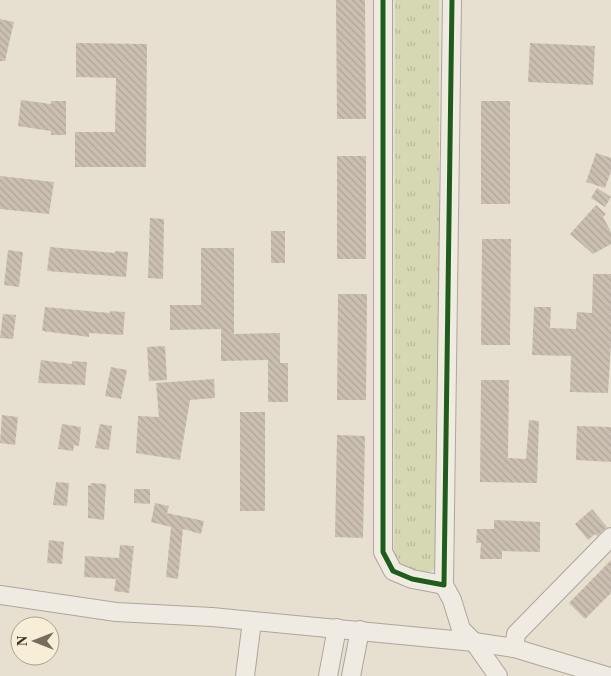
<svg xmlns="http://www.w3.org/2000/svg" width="611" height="676" viewBox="0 0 611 676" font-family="Georgia,serif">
	<defs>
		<pattern id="grass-tufts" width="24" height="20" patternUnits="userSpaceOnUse" patternTransform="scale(1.25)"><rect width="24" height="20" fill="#d6d7b3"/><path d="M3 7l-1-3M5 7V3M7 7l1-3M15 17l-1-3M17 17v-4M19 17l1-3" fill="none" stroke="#b9b99a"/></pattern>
		<pattern id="building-back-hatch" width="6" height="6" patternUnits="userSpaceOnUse" patternTransform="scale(1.25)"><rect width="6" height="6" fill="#cbbfb2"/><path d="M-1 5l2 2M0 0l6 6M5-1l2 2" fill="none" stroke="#afa499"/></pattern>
	</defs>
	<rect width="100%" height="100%" fill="#e7e0d1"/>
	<path fill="url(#grass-tufts)" d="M395,0H439V566L424,575H413L394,561Z"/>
	<g fill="url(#building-back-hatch)">
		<path d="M336,0H365L366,119H337Z"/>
		<path d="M0,19L14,22L5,61H0Z"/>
		<path d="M76,43L147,44L146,167H75V132H115L116,78L76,77Z"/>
		<path d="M530,43L595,46L593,85L528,82Z"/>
		<path d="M21,100L51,104V101H66V135H51V131L18,126Z"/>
		<rect x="481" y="101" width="29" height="103"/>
		<path d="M596,153L611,158V171L605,188L586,182Z"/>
		<rect x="337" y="156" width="29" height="103"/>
		<path d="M0,176L54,182L49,214L0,209Z"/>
		<path d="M597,188L611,197L605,207L591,198Z"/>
		<path d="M596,205L606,214L603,217L611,232V244L593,254L570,234Z"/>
		<path d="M150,218L164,219L163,279L148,278Z"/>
		<rect x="271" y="231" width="14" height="32"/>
		<path d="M482,239H511L510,345H481Z"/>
		<path d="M50,247L115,253V251L128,252L126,277L47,271Z"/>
		<path d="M201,248H234V334L280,333V363H288V402H268V360L221,361V329L170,330V305H201Z"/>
		<path d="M8,250L23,252L19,287L4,285Z"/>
		<path d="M593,274H611V343L608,393L570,392L571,356L532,355L534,307H551L550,328L576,329L577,312L592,313Z"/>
		<path d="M338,294H367L366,400H337Z"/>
		<path d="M45,307L110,313V311L125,312L123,335L89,333V337L42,331Z"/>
		<path d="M3,314L16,315L13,339L0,338Z"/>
		<path d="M165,346L167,380L149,381L147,347Z"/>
		<path d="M41,360L72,364V361L87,362L85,385L38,383Z"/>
		<path d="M111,367L127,370L121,399L105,396Z"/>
		<path d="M214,379L215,398L190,400L180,460L136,453L138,416L159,417L156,383Z"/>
		<path d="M481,380H509L508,458L526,459L529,420L539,421L537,483L480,482Z"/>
		<rect x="240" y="412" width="25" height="99"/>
		<path d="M2,415L18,417L15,445L0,443Z"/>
		<path d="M62,424L81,427L79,446L74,445L73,451L58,449Z"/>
		<path d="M100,424L112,426L109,450L95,448Z"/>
		<path d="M577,426L611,427V462L576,460Z"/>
		<path d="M337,435L365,436L363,538L335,537Z"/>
		<path d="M56,482L69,483L67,506L53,505Z"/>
		<path d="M91,483L106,484L104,520L88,518V485L90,486Z"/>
		<path d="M134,489H150V504L134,503Z"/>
		<path d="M155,503L169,506L167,513L204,521L201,534L183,529L178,579L166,577L171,527L151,522Z"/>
		<path d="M592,509L607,527L597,536L595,534L588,540L575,524Z"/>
		<path d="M494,520L540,522V552L502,551V559H480L481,543H476L477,529H494Z"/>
		<path d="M49,540L64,542L62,564L47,563Z"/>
		<path d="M120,545L134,546L129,593L114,591L116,579L84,577L85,556L119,558Z"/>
		<path d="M611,560V593L585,619L569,603Z"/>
	</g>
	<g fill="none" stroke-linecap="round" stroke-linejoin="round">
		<g stroke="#ada599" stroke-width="20">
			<g id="minor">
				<path d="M383,0V552L393,571L412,579L444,585L452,0"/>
				<path d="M444,585L452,600L461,629L474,642L498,676"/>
				<path d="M0,595L116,612L212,617L474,642L514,648L607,676"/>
				<path d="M514,648L516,634L611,537"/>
				<path d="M245,676L252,621"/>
				<path d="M328,676L337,628"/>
				<path d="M351,676L360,630"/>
			</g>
		</g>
		<use href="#minor" stroke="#efebe3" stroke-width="18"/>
		<g stroke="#f7eed8" stroke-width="8">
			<path id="cycleway" d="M383,0V552L393,571L412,579L444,585L452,0"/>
		</g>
		<use href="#cycleway" stroke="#1b5e20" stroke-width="5"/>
	</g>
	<g transform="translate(35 641) rotate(270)"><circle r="24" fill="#f7eed8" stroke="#ada18e"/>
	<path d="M0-4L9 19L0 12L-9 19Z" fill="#786c5e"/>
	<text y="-8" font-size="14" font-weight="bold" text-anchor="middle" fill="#3d2e20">N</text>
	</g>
</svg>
